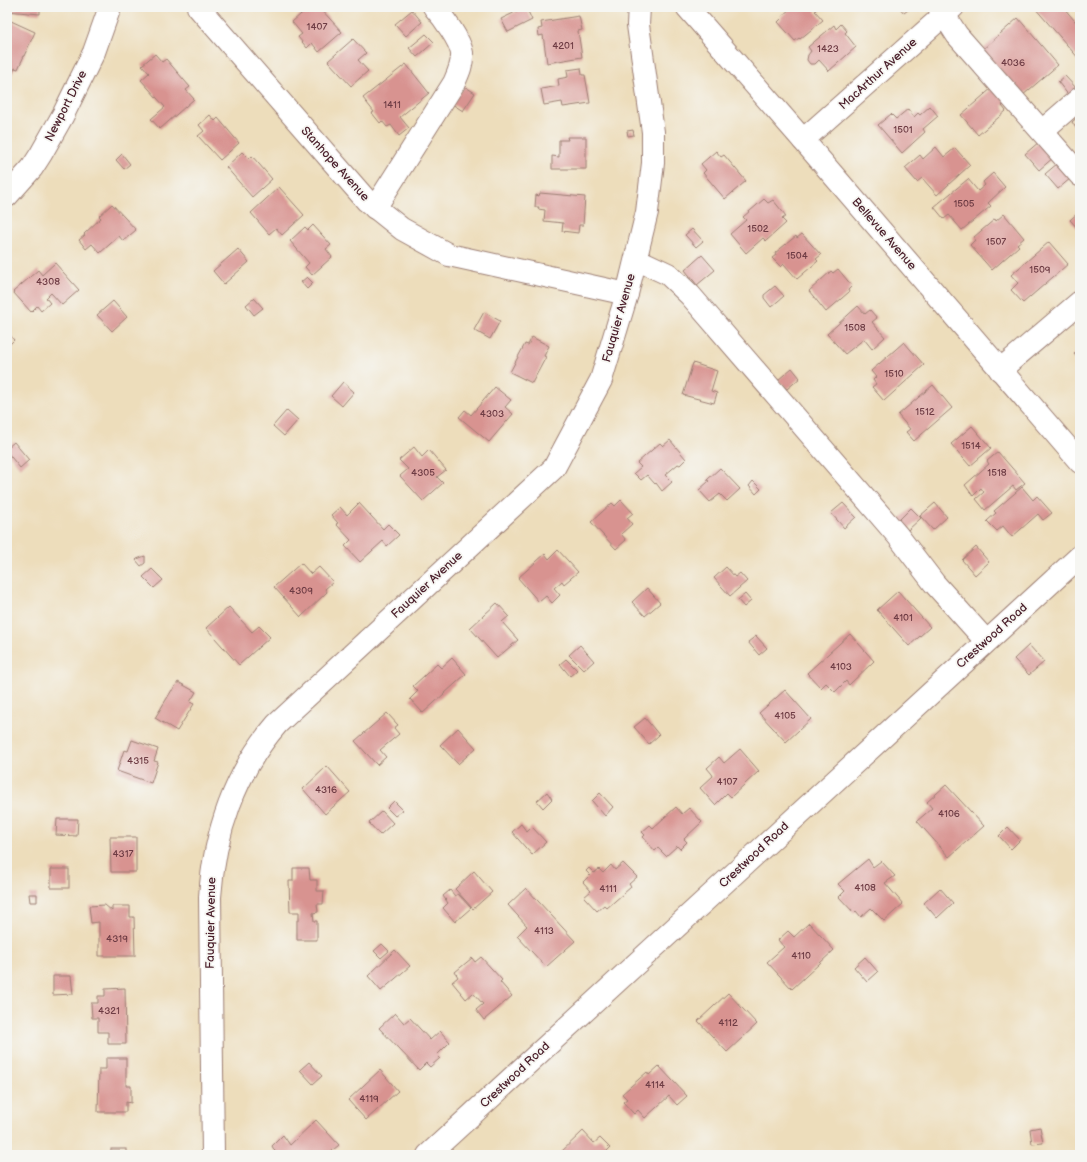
<svg xmlns="http://www.w3.org/2000/svg" width="1087" height="1162" viewBox="0 0 1087 1162" font-family="'Balsamiq Sans',sans-serif">
	<rect width="100%" height="100%" fill="#f6f6f2"/>
	<filter id="ink" filterUnits="userSpaceOnUse"><feTurbulence type="fractalNoise" baseFrequency=".025" numOctaves="2"/><feDisplacementMap in="SourceGraphic" scale="8" xChannelSelector="R" yChannelSelector="G"/><feConvolveMatrix kernelMatrix="1 2 1 2 8 2 1 2 1" color-interpolation-filters="sRGB"/></filter>
	<filter id="wash" filterUnits="userSpaceOnUse"><feTurbulence type="fractalNoise" baseFrequency=".012" numOctaves="4" result="noise"/><feDisplacementMap in="SourceGraphic" scale="16" xChannelSelector="R" yChannelSelector="G"/><feGaussianBlur stdDeviation="0.9" result="paint"/><feColorMatrix in="noise" values="0 0 0 0 0 0 0 0 0 0 0 0 0 0 0 0 0 1.4 0 .05"/><feComposite in="paint" operator="in"/></filter>
	<g filter="url(#wash)">
		<rect width="100%" height="100%" fill="#edddbb"/>
		<g id="blocks">
			<g fill="#d89390">
				<path d="M7,7H40V14L7,11Z"/>
				<path d="M309,7H319L342,32L319,52L312,43L307,48L298,37L302,34L292,22Z"/>
				<path d="M526,7L532,20L508,32L501,19Z"/>
				<path d="M792,7H819L815,11L823,20L800,39L799,38L795,41L778,22L782,18L781,17Z"/>
				<path d="M899,7H912L904,13Z"/>
				<path d="M1034,7H1063L1080,27V60Z"/>
				<path d="M412,10L422,22L406,36L395,24Z"/>
				<path d="M579,16L582,30L578,31L582,57L547,63L543,35L539,36L538,29L542,28L541,22Z"/>
				<path d="M1018,18L1058,65L1022,96L981,51Z"/>
				<path d="M11,21L35,32L18,69L15,68L9,80L7,79V30Z"/>
				<path d="M841,24L847,31L845,33L856,47L829,71L819,60L815,64H810L807,60L808,55L811,51L808,47L834,25L836,29Z"/>
				<path d="M426,34L434,42L417,57L409,48Z"/>
				<path d="M353,39L366,53L358,60L368,71L351,86L328,61Z"/>
				<path d="M155,54L162,62L166,59L190,87L186,90L194,99L160,129L151,119L165,107L141,80L149,73L142,65Z"/>
				<path d="M406,64L429,93L400,117L409,128L399,136L391,125L387,127L382,121L380,123L372,113L374,112L363,98Z"/>
				<path d="M581,68L582,75H585L590,103L563,107L562,102L544,105L541,89L559,86L558,79L568,77L567,70Z"/>
				<path d="M1065,76L1078,90L1070,97L1058,82Z"/>
				<path d="M464,86L475,93L463,111L452,104Z"/>
				<path d="M993,87L1007,102L1002,106L1006,111L978,135L961,115Z"/>
				<path d="M930,106L938,116L923,129L925,132L902,153L878,125L891,114L896,119L908,109L914,117L918,113L920,115Z"/>
				<path d="M210,115L215,121L218,118L239,143L220,160L198,136L204,131L199,125Z"/>
				<path d="M1080,115V130L1078,131L1072,122Z"/>
				<path d="M633,130L634,135L628,136L627,131Z"/>
				<path d="M567,137H586V169H552V156L559,157V140H568Z"/>
				<path d="M1040,141L1054,157L1039,170L1025,154Z"/>
				<path d="M936,147L944,157L955,148L970,165L937,195L922,178L917,182L905,168L920,155L923,159Z"/>
				<path d="M716,151L721,157L724,155L746,181L725,199L703,173L706,170L701,164Z"/>
				<path d="M242,152L249,159L252,156L272,179L252,197L226,167Z"/>
				<path d="M122,154L130,164L124,169L116,160Z"/>
				<path d="M1058,163L1071,178L1058,189L1045,174Z"/>
				<path d="M993,173L1005,187L988,203L991,206L962,230L949,215L944,219L934,207L968,179L978,191L985,185L983,182Z"/>
				<path d="M279,187L304,215L282,235L276,228L269,234L251,213Z"/>
				<path d="M540,193L585,197L583,225H579L578,233L562,231L563,223L544,221L545,210L538,209L539,207H535L536,195L539,196Z"/>
				<path d="M764,199L768,203L773,200L786,216L782,219L786,223L766,241L763,238L746,253L730,234L746,220L743,217Z"/>
				<path d="M112,204L136,230L123,241L119,236L100,253L92,244L86,249L79,240L85,235L84,234L101,218L99,216Z"/>
				<path d="M1080,211V231L1070,220Z"/>
				<path d="M1004,214L1024,238L1017,244L1019,246L992,270L970,245L975,240L974,237L995,219L996,221Z"/>
				<path d="M313,225L331,245L326,249L332,257L312,275L305,267L309,263L290,241L305,227L308,230Z"/>
				<path d="M692,229L703,241L696,247L685,235Z"/>
				<path d="M802,234L821,255L816,259L818,261L797,279L784,264L781,267L772,258L776,255L775,253L796,236L797,238Z"/>
				<path d="M1049,242L1068,264L1023,303L1011,290L1018,283L1011,275Z"/>
				<path d="M238,249L249,262L224,284L213,271Z"/>
				<path d="M702,255L715,270L697,285L685,270Z"/>
				<path d="M55,263L79,290L62,305L51,293L46,298L50,303L41,311L37,306L31,312L13,292L38,270L42,275Z"/>
				<path d="M838,269L852,286L848,290L849,292L826,312L809,291L831,271L833,273Z"/>
				<path d="M307,277L313,283L307,289L301,282Z"/>
				<path d="M775,286L784,296L771,307L764,298V295Z"/>
				<path d="M254,298L263,308L254,315L246,305Z"/>
				<path d="M113,301L127,317L112,331L97,315Z"/>
				<path d="M858,306L865,314L870,310L877,318L872,322L885,337L872,349L864,339L845,354L827,334Z"/>
				<path d="M484,312L500,321L490,339L474,330Z"/>
				<path d="M7,332L14,340L7,347Z"/>
				<path d="M532,337L549,346L544,356L546,357L532,383L510,372L525,344L528,345Z"/>
				<path d="M904,342L924,365L884,401L872,387L876,384L873,380L876,377L871,371Z"/>
				<path d="M1080,349V361L1074,354Z"/>
				<path d="M693,363L717,371L711,391L717,393L714,403L683,395Z"/>
				<path d="M792,368L800,378L787,389L778,380Z"/>
				<path d="M343,382L354,392L342,406L331,396Z"/>
				<path d="M933,385L952,408L914,441L906,432L910,429L898,415Z"/>
				<path d="M495,387L511,400L505,407L513,414L489,442L459,417L465,410L471,415Z"/>
				<path d="M287,410L298,420L284,436L273,426Z"/>
				<path d="M972,426L991,448L970,466L951,444Z"/>
				<path d="M670,440L686,459L680,465L678,464L665,475L672,482L662,491L656,483L655,484L647,475L641,480L634,473L641,467L637,463L660,443L663,446Z"/>
				<path d="M14,442L29,460L20,468L7,452V448Z"/>
				<path d="M414,447L422,457L429,450L446,470L437,477L443,483L423,501L400,476L408,469L399,460Z"/>
				<path d="M998,452L1025,483L1016,490L1013,486L985,510L976,499L984,492L981,488L973,496L965,485L989,464L987,461Z"/>
				<path d="M720,468L740,489L727,501L720,494L710,502L699,490L709,481L707,480Z"/>
				<path d="M753,481L761,489L756,494L749,486Z"/>
				<path d="M1022,487L1033,500L1037,496L1052,513L1043,520L1038,514L1012,537L1003,526L997,531L987,521L996,513L994,511Z"/>
				<path d="M621,500L633,513L627,518L632,524L621,534L626,540L616,549L591,522L612,503L615,506Z"/>
				<path d="M359,503L383,529L388,524L399,535L387,546L383,541L360,562L345,546L351,540L336,524L338,523L331,515L340,507L347,515Z"/>
				<path d="M843,503L856,517L844,528L831,513Z"/>
				<path d="M935,503L947,517L933,530L920,516Z"/>
				<path d="M911,508L921,518L908,530L899,520Z"/>
				<path d="M976,547L989,562L975,575L962,560Z"/>
				<path d="M558,550L578,572L564,584L562,581L554,588L560,595L552,603L546,596L539,602L518,578L545,554L549,559Z"/>
				<path d="M145,556V563L141,566L136,560L137,559Z"/>
				<path d="M301,563L311,574L319,567L333,582L325,589L327,592L301,617L274,587Z"/>
				<path d="M726,567L735,577L740,573L747,581L730,596L714,578Z"/>
				<path d="M152,569L163,580L154,588L143,577Z"/>
				<path d="M647,588L660,603L645,616L632,602Z"/>
				<path d="M898,591L930,627L909,646L877,610Z"/>
				<path d="M745,594L751,601L744,607L738,600Z"/>
				<path d="M497,603L509,616L502,622L518,640L497,658L470,628Z"/>
				<path d="M229,607L252,632L259,626L270,637L239,665L206,628Z"/>
				<path d="M850,634L874,661L849,685L846,681L835,692L826,683L821,688L807,673Z"/>
				<path d="M756,636L767,648L759,655L748,642Z"/>
				<path d="M580,645L594,661L584,670L569,655Z"/>
				<path d="M1029,645L1044,662L1029,675L1014,659Z"/>
				<path d="M452,658L466,674L423,713L410,699L418,691L413,686L437,664L441,668Z"/>
				<path d="M566,659L577,670L570,676L560,664Z"/>
				<path d="M178,682L196,692L190,702L194,704L177,731L155,718L172,690H173Z"/>
				<path d="M785,690L811,719L786,742L759,713Z"/>
				<path d="M387,713L398,725L394,728L399,734L380,750L386,757L377,765L355,741Z"/>
				<path d="M645,718L659,735L649,744L634,727Z"/>
				<path d="M458,728L476,748L458,764L440,745Z"/>
				<path d="M132,740L158,749L154,761L158,762L151,783L117,771L124,750L128,751Z"/>
				<path d="M740,749L759,771L731,797L727,793L715,805L700,788L713,776L712,774L707,768L719,757L724,763Z"/>
				<path d="M327,766L350,792L325,814L303,789Z"/>
				<path d="M946,785L984,826L949,857L917,821L932,808L927,802Z"/>
				<path d="M547,792L552,799L543,808L537,801Z"/>
				<path d="M600,793L613,807L605,816L592,801Z"/>
				<path d="M394,801L403,810L395,816L387,808Z"/>
				<path d="M676,807L682,814L689,808L702,822L684,839L687,842L680,849L677,846L666,856L658,848L655,851L643,837L645,835L642,832L650,825L653,828Z"/>
				<path d="M382,811L393,823L380,835L369,823Z"/>
				<path d="M57,819H78L77,836L56,835Z"/>
				<path d="M521,824L527,832L532,827L546,842L532,855L512,832Z"/>
				<path d="M1008,827L1020,840L1011,849L999,836Z"/>
				<path d="M110,837H136V872H111Z"/>
				<path d="M868,859L873,867L881,861L895,876L885,883L903,904L884,921L871,908L861,917L856,911L854,913L839,897L845,891L838,884Z"/>
				<path d="M623,863L637,877L629,884L631,887L607,908L604,905L597,911L584,897L591,891L583,882L590,875L586,871L589,868L594,873L599,869L603,873L611,865L615,870Z"/>
				<path d="M293,868H309L310,880H317V891H324L323,904H317L318,912L313,913L314,921H317V940H297V920H299V912H290L289,881H293Z"/>
				<rect x="51" y="869" width="18" height="19"/>
				<path d="M474,871L492,892L473,909L455,889Z"/>
				<path d="M526,888L575,941L546,967L517,936L527,926L508,905Z"/>
				<path d="M940,888L953,903L937,918L924,903Z"/>
				<path d="M450,890L455,896L458,894L471,908L455,922L443,908L448,903L443,896Z"/>
				<path d="M29,894H37V902H30Z"/>
				<path d="M105,905L112,911V906H130V917H134L135,956H99V922L91,923L89,906Z"/>
				<path d="M809,923L834,950L792,989L767,962L784,947L778,940L788,931L794,937Z"/>
				<path d="M382,944L389,951L381,958L374,951Z"/>
				<path d="M395,950L410,966L381,991L368,976Z"/>
				<path d="M481,957L502,980L500,982L512,996L484,1020L476,1010L483,1004L473,993L466,999L452,982L458,977L455,972L472,958L475,962Z"/>
				<path d="M865,957L878,972L867,982L854,967Z"/>
				<path d="M53,976H71L73,994L53,995Z"/>
				<path d="M125,988L126,1044H108V1032H98V1018H92L91,1003H98V996H105V989Z"/>
				<path d="M728,993L757,1024L727,1052L698,1021Z"/>
				<path d="M395,1013L404,1023L410,1018L430,1040L440,1031L450,1042L437,1055L440,1058L430,1067L426,1063L419,1070L379,1028Z"/>
				<path d="M106,1058H126V1086H131V1103L126,1102V1112H98L99,1069H106Z"/>
				<path d="M309,1062L322,1076L313,1084L300,1070Z"/>
				<path d="M659,1066L687,1096L677,1105L669,1096L645,1118L638,1110L634,1114L623,1102L627,1099L622,1094L647,1072L649,1075Z"/>
				<path d="M380,1070L398,1091L366,1120L348,1100Z"/>
				<path d="M316,1120L339,1145L327,1155H277L272,1146L283,1135L290,1145Z"/>
				<path d="M1040,1127L1043,1143L1032,1144L1030,1129Z"/>
				<path d="M583,1131L594,1143L600,1138L610,1148L604,1154L605,1155H558Z"/>
				<rect x="111" y="1149" width="15" height="6"/>
			</g>
		</g>
	</g>
	<g filter="url(#ink)">
		<use href="#blocks" fill-opacity="0" stroke="#9c7e73" stroke-width="1"/>
		<g fill="none" stroke-linecap="round" stroke-linejoin="round">
			<g stroke="#9c7e73" stroke-width="24">
				<g id="minor">
					<path d="M198,7L367,201L402,229L449,255L627,294"/>
					<path d="M687,7L803,140L1080,462"/>
					<path d="M939,7L957,35L1080,175"/>
					<path d="M1042,131L1080,98"/>
					<path d="M803,140L953,7"/>
					<path d="M7,196L32,168L41,154L63,115L94,52L110,7"/>
					<path d="M375,208L454,83C458,74 463,64 462,53C460,40 443,17 434,7"/>
					<path d="M636,259L668,274L690,295L898,536L934,583L986,641"/>
					<path d="M1000,370L1080,302"/>
					<path d="M213,1155L210,897C214,834 235,772 277,724L554,468L601,380L627,294L647,212L653,163V132L638,25L639,7"/>
					<path d="M428,1155L1080,556"/>
				</g>
			</g>
			<use href="#minor" stroke="#fff" stroke-width="22"/>
		</g>
	</g>
	<g text-anchor="middle" dominant-baseline="central" stroke-width="3.5" stroke-linejoin="round" paint-order="stroke">
		<g font-size="10" fill="#6e3c44">
			<text x="317" y="27">1407</text>
			<text x="563" y="46">4201</text>
			<text x="828" y="49">1423</text>
			<text x="1013" y="63">4036</text>
			<text x="392" y="105">1411</text>
			<text x="903" y="130">1501</text>
			<text x="964" y="204">1505</text>
			<text x="758" y="229">1502</text>
			<text x="996" y="242">1507</text>
			<text x="797" y="256">1504</text>
			<text x="1040" y="270">1509</text>
			<text x="48" y="282">4308</text>
			<text x="855" y="328">1508</text>
			<text x="894" y="374">1510</text>
			<text x="925" y="412">1512</text>
			<text x="492" y="414">4303</text>
			<text x="971" y="446">1514</text>
			<text x="423" y="473">4305</text>
			<text x="997" y="473">1518</text>
			<text x="301" y="591">4309</text>
			<text x="903" y="618">4101</text>
			<text x="841" y="667">4103</text>
			<text x="785" y="716">4105</text>
			<text x="138" y="761">4315</text>
			<text x="727" y="782">4107</text>
			<text x="326" y="790">4316</text>
			<text x="949" y="814">4106</text>
			<text x="123" y="854">4317</text>
			<text x="865" y="888">4108</text>
			<text x="608" y="889">4111</text>
			<text x="544" y="931">4113</text>
			<text x="117" y="939">4319</text>
			<text x="801" y="956">4110</text>
			<text x="109" y="1011">4321</text>
			<text x="728" y="1023">4112</text>
			<text x="655" y="1085">4114</text>
			<text x="369" y="1099">4119</text>
		</g>
		<g font-size="12" fill="#4a1f2b" stroke="#f6f6f2">
			<text transform="translate(878 74) rotate(-42)">MacArthur Avenue</text>
			<text transform="translate(66 106) rotate(-63)">Newport Drive</text>
			<text transform="translate(335 164) rotate(48)">Stanhope Avenue</text>
			<text transform="translate(884 234) rotate(49)">Bellevue Avenue</text>
			<text transform="translate(619 318) rotate(-74)">Fauquier Avenue</text>
			<text transform="translate(427 585) rotate(-43)">Fauquier Avenue</text>
			<text transform="translate(992 636) rotate(-42)">Crestwood Road</text>
			<text transform="translate(754 855) rotate(-43)">Crestwood Road</text>
			<text transform="translate(211 923) rotate(-89)">Fauquier Avenue</text>
			<text transform="translate(515 1075) rotate(-43)">Crestwood Road</text>
		</g>
	</g>
	<rect width="1087" height="1162" fill="none" stroke="#f6f6f2" stroke-width="24"/>
</svg>
